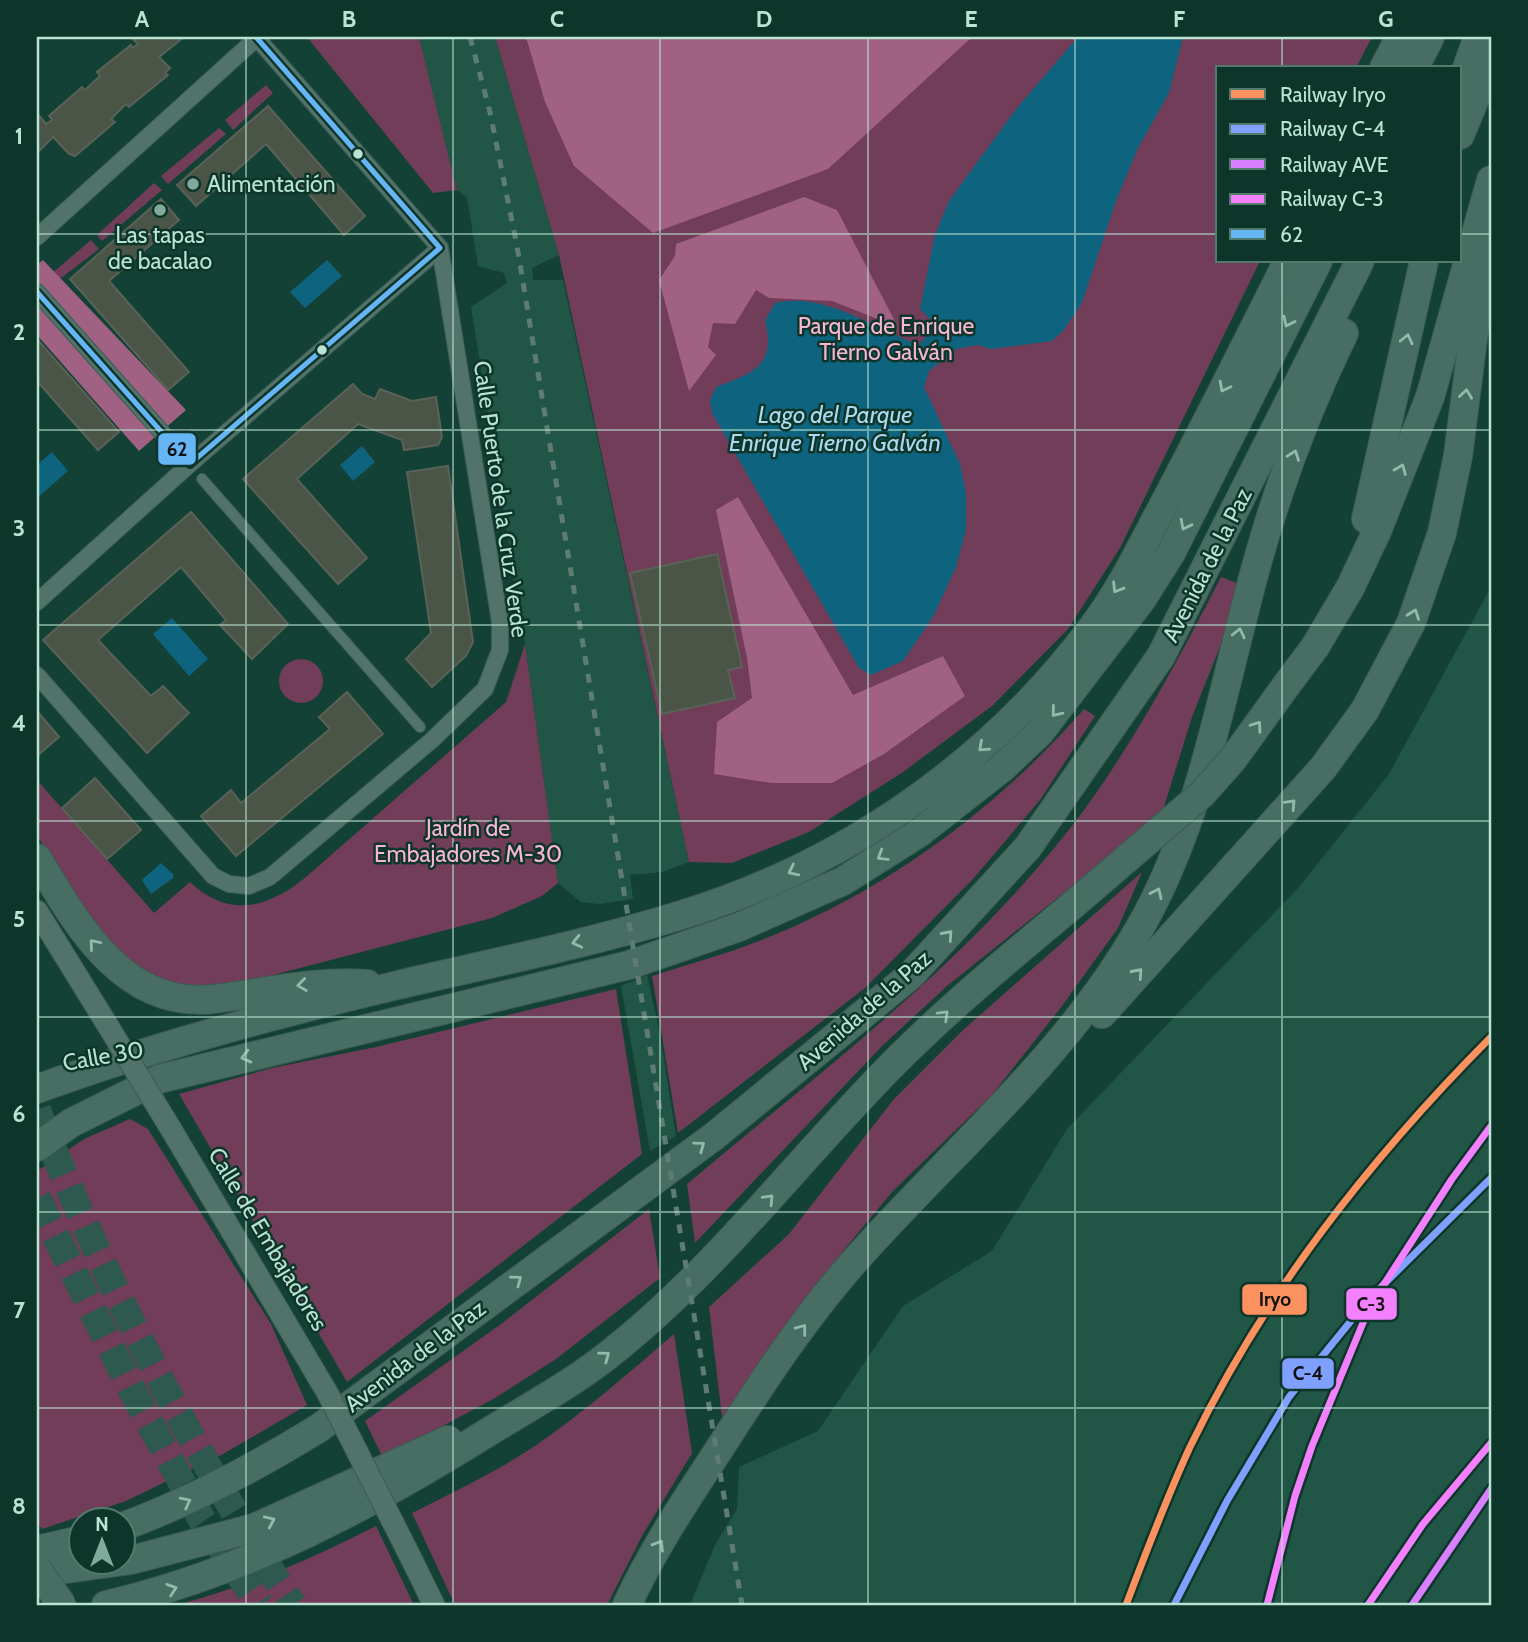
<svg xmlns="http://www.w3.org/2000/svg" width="1528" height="1642" viewBox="0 0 1528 1642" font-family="Cabin,sans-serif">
	<rect width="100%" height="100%" fill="#144136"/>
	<g fill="#215646">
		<path d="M419,37H495L559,255L532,268L533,280H563L689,862L662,872L630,875L633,899L599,904L581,902L558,883L525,644L471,307L507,283L504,273L478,266L467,197L457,190Z"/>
		<path d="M1491,587V1605H690L715,1545L737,1509L739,1467L818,1431L903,1306L992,1251L1067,1129L1299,887L1389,774Z"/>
		<path d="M647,975L660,1035L676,1136L650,1151L621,986Z"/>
	</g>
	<g fill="#713d59">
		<path d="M307,37H419L457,190L433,193Z"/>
		<path d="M495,37H1372L1356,68H1218V261H1260L1120,548L1068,629L992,706L903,772L809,832L732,863L689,862L559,255Z"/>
		<path d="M266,85L273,93L233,130L225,120Z"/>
		<path d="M219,128L226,134L168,184L161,176Z"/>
		<path d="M154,183L162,190L102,241L97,235Z"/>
		<path d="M91,240L99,249L56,282L50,275Z"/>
		<path d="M1221,577L1237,583L1221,644L1192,717L1163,810L1110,856L947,986L882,1046L695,1243L687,1184C826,1067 975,957 1084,810C1137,737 1180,657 1221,577Z"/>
		<path d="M525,644L558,883L542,896L492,918L223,988L194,990L137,972L82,908L37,835V780L154,913L190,882C229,919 268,908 306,877L506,702Z"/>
		<circle cx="301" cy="681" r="22"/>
		<path d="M1084,709L1095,716L1040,800L973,879L865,988L678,1133L652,976C688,964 724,955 759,941C883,893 997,809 1084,709Z"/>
		<path d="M1142,872L1118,928L1062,1006L992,1095L892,1192L815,1285L722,1417L709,1307L789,1234L894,1099L963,1030Z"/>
		<path d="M616,989L642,1154L347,1382L179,1094L272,1068L376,1047Z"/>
		<path d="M130,1119L148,1129L271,1324L307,1405L223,1454L126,1501L42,1529L37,1523V1171L84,1139Z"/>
		<path d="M649,1209L660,1278L556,1359L495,1398L383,1458L365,1421L501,1324Z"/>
		<path d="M674,1334L692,1453L642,1536L607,1605H455L412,1513C453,1492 496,1472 535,1446C584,1412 629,1373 674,1334Z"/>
		<path d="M376,1526L414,1605H176C247,1587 311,1559 376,1526Z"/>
	</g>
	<g fill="#a16182">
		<path d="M526,37H972L828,169L653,233L574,166L545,102Z"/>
		<path d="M804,197L837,210L898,327L832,301L769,298L756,290L735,324L713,323L708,347L716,355L689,391L659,280L675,256L676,244Z"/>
		<path d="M43,260L186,410L139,451L37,335V265Z"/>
		<path d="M738,497L853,695L943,656L965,696L884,754L832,783H771L714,774L717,722L752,698L747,658L716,510Z"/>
	</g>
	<g fill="#0e637f">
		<path d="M1078,37H1183L1169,93L1138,148L1116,201L1082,303L1063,331L1052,341L991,349L978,345L956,349L929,371L924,387L960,464L966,493V530L956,567L934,615L903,661L871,675L859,668L712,413L710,400L716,387C752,374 777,365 765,321L775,303C824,291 875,329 919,345L936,325L920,309L935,235L949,201L1016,109Z"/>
		<path d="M327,260L342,276L305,308L290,292Z"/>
		<path d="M362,446L375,462L353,481L340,465Z"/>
		<path d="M52,452L68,471L37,498V465Z"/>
		<path d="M172,618L208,659L189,676L153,634Z"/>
		<path d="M161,863L173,874V878L151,894L142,880Z"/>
	</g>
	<g fill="#4b5547" stroke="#596256" stroke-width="2">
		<path d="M131,37H184L159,57L170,68L165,73L168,75L129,107L126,104L111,119L115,122L75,156L69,154L53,137L37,153V113L46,124L52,120L49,116L82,87L85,90L100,76L97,72L131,45L132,48L138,44Z"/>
		<path d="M268,106L365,216L344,235L266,144L196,206L177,185Z"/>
		<path d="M161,199L179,220L109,281L189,372L168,390L70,279Z"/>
		<path d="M37,339L119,432L98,450L37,381Z"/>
		<path d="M353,384L362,394L375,399L380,389L412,401L436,397L442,437L438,445L404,450L402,440L358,424L297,479L367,558L338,584L243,479Z"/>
		<path d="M448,466L473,642L466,656L432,687L406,659L431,633L407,472Z"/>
		<path d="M191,512L288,624L252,659L220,625L226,620L181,567L98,640L151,696L163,686L189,713L147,753L43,640Z"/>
		<path d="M717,554L742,667L728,670L735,698L662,714L630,573Z"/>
		<path d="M347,692L383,734L236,856L201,816L231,790L241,803L330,729L319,717Z"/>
		<path d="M37,711L59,737L37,756Z"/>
		<path d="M95,778L141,830L107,859L62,808Z"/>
	</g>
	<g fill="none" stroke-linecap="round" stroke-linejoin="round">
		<g stroke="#2d594e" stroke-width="28" stroke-dasharray="28 14" stroke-linecap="butt">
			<path d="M37,1110C106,1284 190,1449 293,1605"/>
			<path d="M37,1198L131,1388L202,1520L260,1605"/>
		</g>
		<g stroke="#3b5c53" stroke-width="12">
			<path id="pedestrian" d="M202,479L420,727"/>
		</g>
		<g stroke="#3b5c53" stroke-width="18">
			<g id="minor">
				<path d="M37,237L258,37"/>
				<path d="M37,292L190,464"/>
				<path d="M37,602L190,464L440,248"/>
				<path d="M37,675L213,876L229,884L249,886L270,877L432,740L485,689L500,650V622L440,248L256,37"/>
			</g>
		</g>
		<g stroke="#3b5c53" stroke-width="23">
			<g id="secondary">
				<path d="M37,911L97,1008"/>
				<path d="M171,1129L328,1394"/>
				<path d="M412,1560L434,1605"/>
			</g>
		</g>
		<g stroke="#3b5c53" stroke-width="30">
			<g id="motorway">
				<path d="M1384,68L1400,37"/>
				<path d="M1414,68L1430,37"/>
				<path d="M1460,87L1478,37"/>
				<path d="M1460,135L1491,60"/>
				<path d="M1366,519L1424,261"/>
				<path d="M1288,683L1315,647L1350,588L1377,531L1430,397L1491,180"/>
				<path d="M37,858C76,923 123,1009 213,999C265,993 314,980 367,984"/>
				<path d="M1102,1014L1323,768L1365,710L1411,623L1442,533L1458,456L1477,307L1491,246"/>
				<path d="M37,1089C155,1046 276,1014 398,985C492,963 587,944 678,916C843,866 988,766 1092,628C1121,590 1142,545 1164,504C1207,423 1247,342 1288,261"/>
				<path d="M37,1147L71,1123L159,1079L629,965L739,927L843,881L919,833L1002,768L1040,732L1142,599L1171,553L1318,261"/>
				<path d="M122,1527C192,1501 256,1467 319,1428L713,1137L911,975L1028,847L1161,656L1360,261"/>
				<path d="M37,1550L80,1540"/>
				<path d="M37,1573L131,1560L254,1528L448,1440"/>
				<path d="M106,1605C245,1573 370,1506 490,1431C531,1406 575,1382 612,1352C719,1267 800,1157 896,1061C950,1007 1009,958 1068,909"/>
				<path d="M627,1605C652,1551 685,1501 718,1451C759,1387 802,1321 852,1264C949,1154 1065,1058 1138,931C1195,833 1216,721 1244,613C1267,518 1301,421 1344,333"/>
			</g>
		</g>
		<use href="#pedestrian" stroke="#52736a" stroke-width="10"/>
		<use href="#minor" stroke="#52736a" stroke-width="16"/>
		<use href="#secondary" stroke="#52736a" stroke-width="21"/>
		<use href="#motorway" stroke="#486e64" stroke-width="28"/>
		<path stroke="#5e7c73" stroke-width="5" stroke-dasharray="9 9" stroke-linecap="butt" d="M470,37L490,112L517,246L742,1605"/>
		<g stroke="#3b5c53" stroke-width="23" stroke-linecap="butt">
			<g id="secondary-bridge">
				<path d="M97,1008L171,1129"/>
				<path d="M328,1394L412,1560"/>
			</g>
		</g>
		<g stroke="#3b5c53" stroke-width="30" stroke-linecap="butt">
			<g id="motorway-bridge">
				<path d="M1068,909L1202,794L1233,759L1288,683"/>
				<path d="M37,1569L62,1605"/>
			</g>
		</g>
		<use href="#secondary-bridge" stroke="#52736a" stroke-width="21"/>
		<use href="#motorway-bridge" stroke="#486e64" stroke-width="28"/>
		<g stroke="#0e3529" stroke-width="10">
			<path id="bus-1" d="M37,292L190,464L440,248L256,37"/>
		</g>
		<use href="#bus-1" stroke="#66b5f5" stroke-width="5"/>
		<g stroke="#0e3529" stroke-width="12">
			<path id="rail-1" d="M1126,1605C1146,1552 1166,1499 1190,1447C1265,1292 1370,1159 1491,1037"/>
		</g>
		<g stroke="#0e3529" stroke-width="12">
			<path id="rail-2" d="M1174,1605L1227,1501L1289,1397L1368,1300L1491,1178"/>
		</g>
		<g stroke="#0e3529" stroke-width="12">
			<path id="rail-3" d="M1412,1605L1491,1489"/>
		</g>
		<g stroke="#0e3529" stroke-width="12">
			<g id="rail-4">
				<path d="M1267,1605L1295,1496L1312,1446L1370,1306L1452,1179L1491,1126"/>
				<path d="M1368,1605L1423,1524L1491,1443"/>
			</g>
		</g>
		<use href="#rail-1" stroke="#fa915f" stroke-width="7"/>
		<use href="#rail-2" stroke="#80a0ff" stroke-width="7"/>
		<use href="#rail-3" stroke="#d880ff" stroke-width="7"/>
		<use href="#rail-4" stroke="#f280ff" stroke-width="7"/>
	</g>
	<defs><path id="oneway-chevron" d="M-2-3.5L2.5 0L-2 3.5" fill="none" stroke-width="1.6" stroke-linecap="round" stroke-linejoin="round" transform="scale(1.75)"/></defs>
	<g stroke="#91baac">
		<use href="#oneway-chevron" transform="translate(1288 322) rotate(116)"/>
		<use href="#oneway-chevron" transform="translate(1407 339) rotate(-77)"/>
		<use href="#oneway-chevron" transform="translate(1224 387) rotate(117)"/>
		<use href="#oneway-chevron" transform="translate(1466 394) rotate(-82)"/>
		<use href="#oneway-chevron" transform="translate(1294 455) rotate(-70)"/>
		<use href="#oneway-chevron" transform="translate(1401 469) rotate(-68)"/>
		<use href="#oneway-chevron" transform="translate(1185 525) rotate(117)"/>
		<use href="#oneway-chevron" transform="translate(1117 588) rotate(121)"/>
		<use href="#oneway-chevron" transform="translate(1414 614) rotate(-70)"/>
		<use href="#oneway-chevron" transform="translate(1239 633) rotate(-77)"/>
		<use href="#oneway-chevron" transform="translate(1056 712) rotate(129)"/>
		<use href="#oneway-chevron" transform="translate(1257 726) rotate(-54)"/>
		<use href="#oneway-chevron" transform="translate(983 747) rotate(138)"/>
		<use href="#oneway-chevron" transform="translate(1291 804) rotate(-47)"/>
		<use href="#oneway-chevron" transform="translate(882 856) rotate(148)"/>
		<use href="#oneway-chevron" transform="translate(793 871) rotate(154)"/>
		<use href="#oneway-chevron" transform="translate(1157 893) rotate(-65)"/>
		<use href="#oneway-chevron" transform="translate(948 935) rotate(-48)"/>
		<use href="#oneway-chevron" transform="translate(577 942) rotate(167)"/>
		<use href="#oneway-chevron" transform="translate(94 944) rotate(-130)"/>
		<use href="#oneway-chevron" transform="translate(1138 973) rotate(-48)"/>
		<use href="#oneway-chevron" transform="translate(302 985) rotate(172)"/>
		<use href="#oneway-chevron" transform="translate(944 1015) rotate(-44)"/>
		<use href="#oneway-chevron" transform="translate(246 1057) rotate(166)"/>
		<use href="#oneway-chevron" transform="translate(700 1146) rotate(-36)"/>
		<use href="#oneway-chevron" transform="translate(769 1199) rotate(-47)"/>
		<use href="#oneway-chevron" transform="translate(517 1280) rotate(-37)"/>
		<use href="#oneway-chevron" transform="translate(802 1329) rotate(-53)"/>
		<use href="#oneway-chevron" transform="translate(605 1356) rotate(-36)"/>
		<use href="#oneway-chevron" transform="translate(186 1502) rotate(-27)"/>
		<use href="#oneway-chevron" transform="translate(270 1521) rotate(-24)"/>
		<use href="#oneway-chevron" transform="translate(659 1545) rotate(-59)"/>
		<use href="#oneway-chevron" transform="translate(172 1589) rotate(-19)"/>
	</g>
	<path fill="none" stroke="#b9e3d3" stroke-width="2" stroke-opacity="0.55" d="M246,37V1605M453,37V1605M660,37V1605M868,37V1605M1075,37V1605M1282,37V68M37,234H1218M1460,234H1491M1282,261V1605M37,430H1491M37,625H1491M37,821H1491M37,1017H1491M37,1212H1491M37,1408H1491"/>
	<g fill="#b9e3d3" stroke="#0e3529" stroke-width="2.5">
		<circle cx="358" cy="154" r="6"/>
		<circle cx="322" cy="350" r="6"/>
	</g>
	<g fill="#7faa9c" stroke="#0e3529" stroke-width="2.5">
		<circle cx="193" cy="184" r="7"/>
		<circle cx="160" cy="210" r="7"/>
	</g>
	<g text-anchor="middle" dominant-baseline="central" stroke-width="5" stroke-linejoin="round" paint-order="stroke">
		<g font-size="23" fill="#b9e3d3" stroke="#0e3529" text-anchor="start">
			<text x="207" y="184">Alimentación</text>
			<text x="160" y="235" text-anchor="middle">Las tapas<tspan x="160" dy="26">de bacalao</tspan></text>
		</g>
		<g font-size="23" fill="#f8b5d4" stroke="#0e3529">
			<text x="886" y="326">Parque de Enrique<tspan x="886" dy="26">Tierno Galván</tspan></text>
			<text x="468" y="828">Jardín de<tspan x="468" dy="26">Embajadores M-30</tspan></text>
		</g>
		<g font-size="23" fill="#b9e3d3" stroke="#0e3529">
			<text transform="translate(501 499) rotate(82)">Calle Puerto de la Cruz Verde</text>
			<text transform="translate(1207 565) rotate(-63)">Avenida de la Paz</text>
			<text transform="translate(864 1010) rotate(-41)">Avenida de la Paz</text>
			<text transform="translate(103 1056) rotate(-10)">Calle 30</text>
			<text transform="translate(268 1239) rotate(59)">Calle de Embajadores</text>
			<text transform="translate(415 1356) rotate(-37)">Avenida de la Paz</text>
		</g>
		<g font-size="24" font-style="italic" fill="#abd9f0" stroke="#0e3529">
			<text x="835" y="414">Lago del Parque<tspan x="835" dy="28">Enrique Tierno Galván</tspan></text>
		</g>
	</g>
	<g stroke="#0e3529" stroke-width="2.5">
		<rect x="157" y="432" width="40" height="34" rx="7" fill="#66b5f5"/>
		<rect x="1241" y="1283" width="67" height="33" rx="7" fill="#fa915f"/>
		<rect x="1345" y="1287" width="53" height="34" rx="7" fill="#f280ff"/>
		<rect x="1281" y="1357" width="54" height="33" rx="7" fill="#80a0ff"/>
	</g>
	<g font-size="19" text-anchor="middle" font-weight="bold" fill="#111">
		<text x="177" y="456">62</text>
		<text x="1275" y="1306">Iryo</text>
		<text x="1371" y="1311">C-3</text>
		<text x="1308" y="1380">C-4</text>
	</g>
	<rect width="1528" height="1642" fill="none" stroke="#0e3529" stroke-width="77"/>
	<rect x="1216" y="66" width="245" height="196" fill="#0e3529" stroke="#527b6d" stroke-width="2"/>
	<rect x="1230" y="89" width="35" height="10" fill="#fa915f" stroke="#527b6d" stroke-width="2"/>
	<text x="1280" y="102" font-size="21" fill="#b9e3d3">Railway Iryo</text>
	<rect x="1230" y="124" width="35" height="10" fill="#80a0ff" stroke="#527b6d" stroke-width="2"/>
	<text x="1280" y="136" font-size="21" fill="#b9e3d3">Railway C-4</text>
	<rect x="1230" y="159" width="35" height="10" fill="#d880ff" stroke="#527b6d" stroke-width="2"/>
	<text x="1280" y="172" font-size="21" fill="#b9e3d3">Railway AVE</text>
	<rect x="1230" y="194" width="35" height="10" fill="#f280ff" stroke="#527b6d" stroke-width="2"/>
	<text x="1280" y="206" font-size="21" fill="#b9e3d3">Railway C-3</text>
	<rect x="1230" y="229" width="35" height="10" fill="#66b5f5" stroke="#527b6d" stroke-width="2"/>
	<text x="1280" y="242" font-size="21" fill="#b9e3d3">62</text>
	<g transform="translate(102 1541)"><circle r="33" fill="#0e3529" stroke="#527b6d" stroke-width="2"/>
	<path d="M0-5L12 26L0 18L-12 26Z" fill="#7faa9c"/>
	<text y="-10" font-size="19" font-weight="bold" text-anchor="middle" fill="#b9e3d3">N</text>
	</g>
	<rect x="38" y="38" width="1452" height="1566" fill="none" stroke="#b9e3d3" stroke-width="2.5"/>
	<g font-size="23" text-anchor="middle" font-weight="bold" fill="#b9e3d3">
		<text x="142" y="27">A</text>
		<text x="349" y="27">B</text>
		<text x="557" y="27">C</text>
		<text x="764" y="27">D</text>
		<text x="971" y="27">E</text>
		<text x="1179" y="27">F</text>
		<text x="1386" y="27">G</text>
		<text x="19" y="144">1</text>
		<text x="19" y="340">2</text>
		<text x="19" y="536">3</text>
		<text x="19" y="731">4</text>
		<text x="19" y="927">5</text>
		<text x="19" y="1122">6</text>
		<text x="19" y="1318">7</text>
		<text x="19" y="1514">8</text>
	</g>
</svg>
